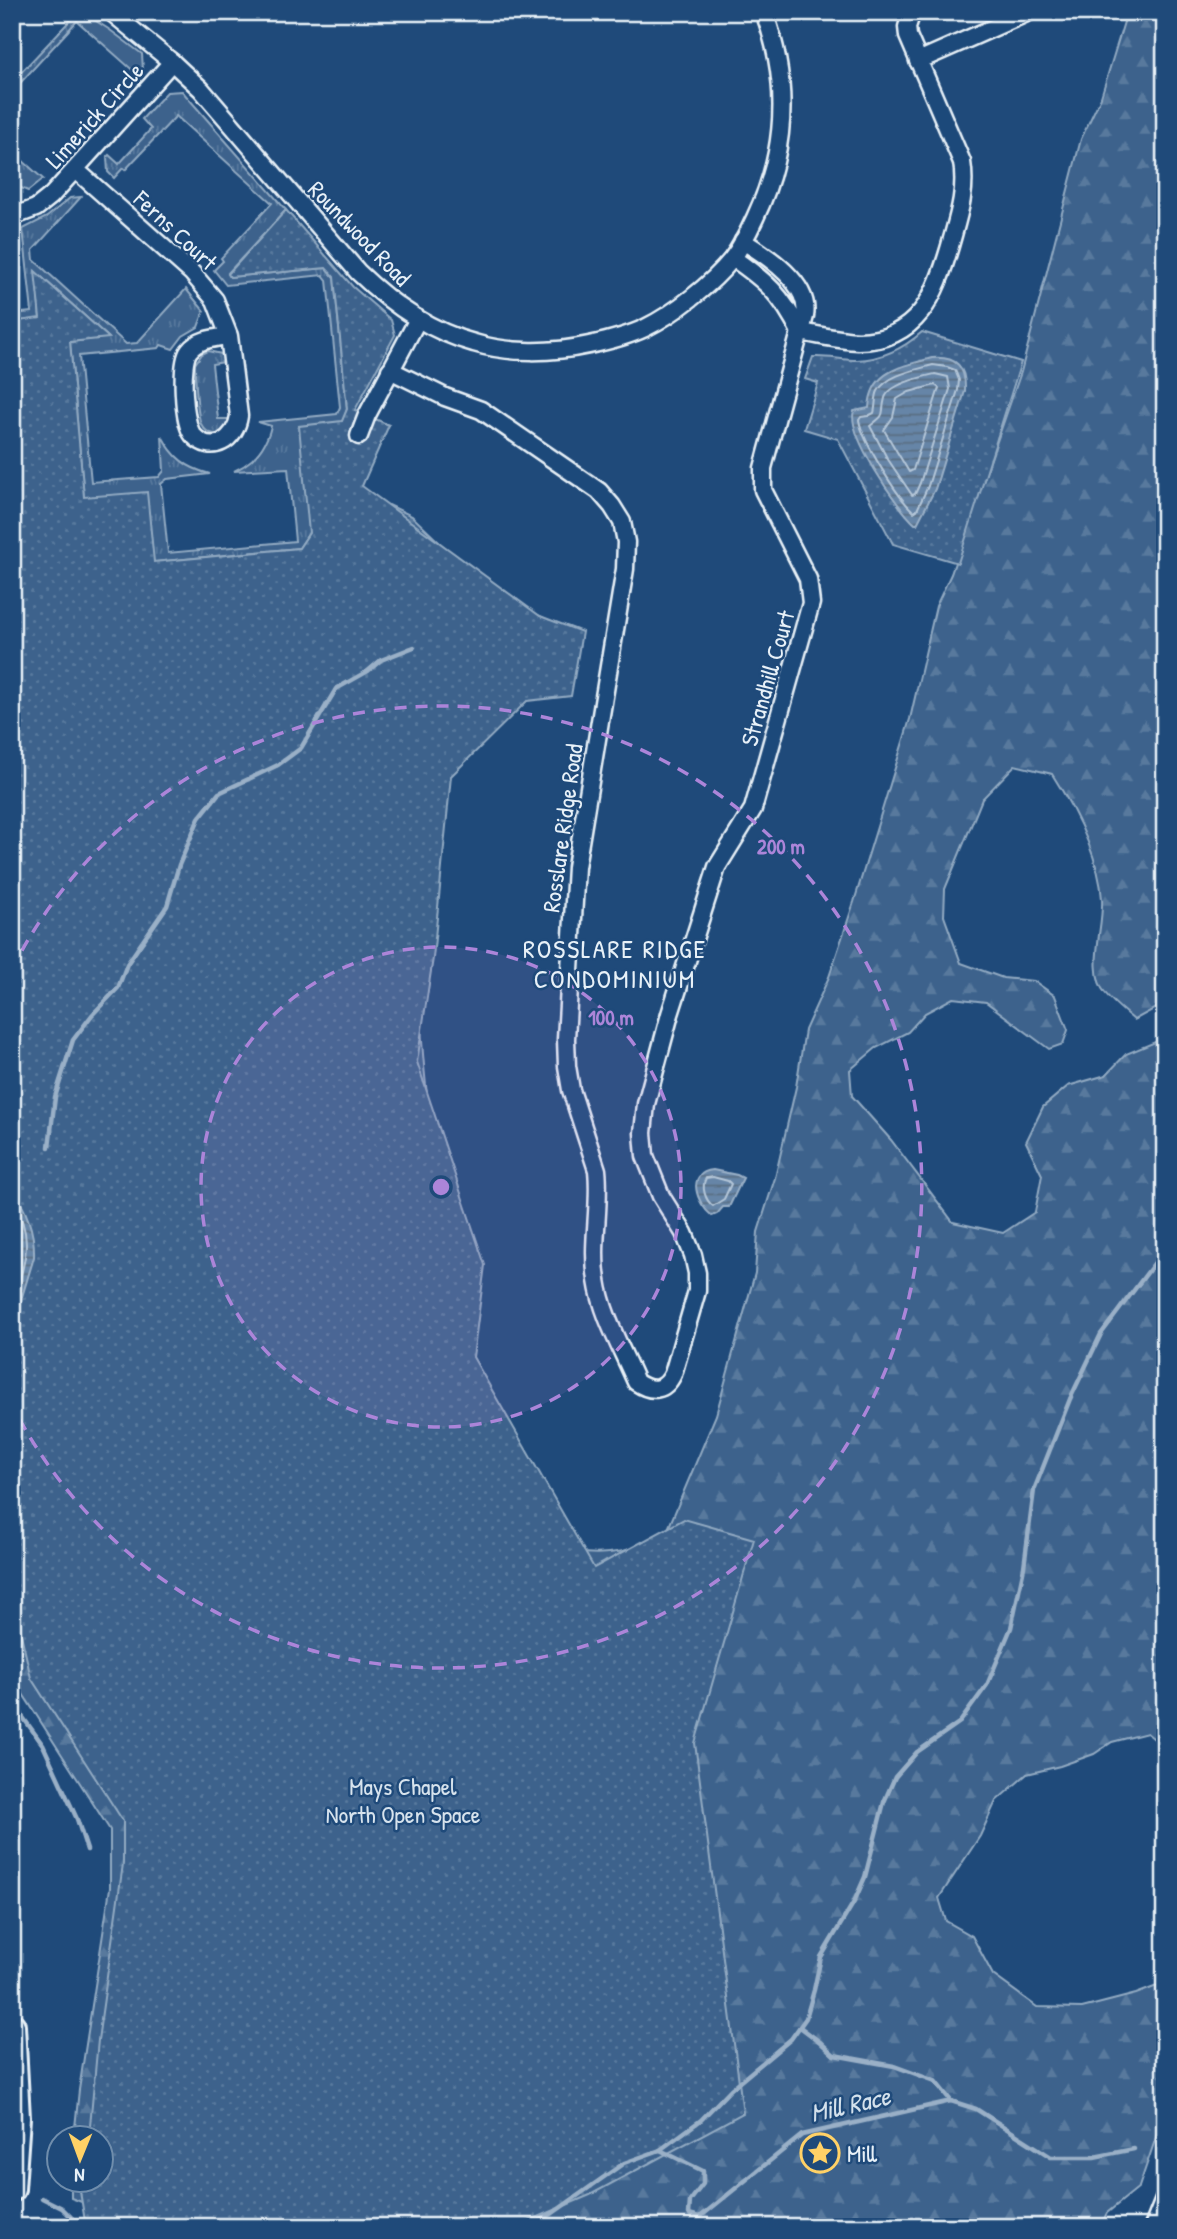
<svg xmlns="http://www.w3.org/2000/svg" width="1177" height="2239" viewBox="0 0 1177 2239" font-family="'Patrick Hand',sans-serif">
	<defs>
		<pattern id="grass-tufts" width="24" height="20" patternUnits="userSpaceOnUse" patternTransform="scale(1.75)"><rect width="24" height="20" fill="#3c628c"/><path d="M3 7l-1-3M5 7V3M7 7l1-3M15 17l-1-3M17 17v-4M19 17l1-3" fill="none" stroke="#58799d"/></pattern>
		<pattern id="forest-firs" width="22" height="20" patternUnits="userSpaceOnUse" patternTransform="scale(1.75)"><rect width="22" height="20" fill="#3c628c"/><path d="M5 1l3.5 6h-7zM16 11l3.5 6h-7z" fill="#58799d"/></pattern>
		<pattern id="park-dots" width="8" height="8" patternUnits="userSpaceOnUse" patternTransform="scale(1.75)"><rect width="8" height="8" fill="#3c628c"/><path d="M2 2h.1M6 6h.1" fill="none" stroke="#58799d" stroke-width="1.8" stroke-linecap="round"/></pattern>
		<pattern id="water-rules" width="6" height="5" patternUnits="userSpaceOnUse" patternTransform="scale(1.75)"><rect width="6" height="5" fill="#6685a7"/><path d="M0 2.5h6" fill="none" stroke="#596d82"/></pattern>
	</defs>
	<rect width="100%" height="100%" fill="#1f4a7a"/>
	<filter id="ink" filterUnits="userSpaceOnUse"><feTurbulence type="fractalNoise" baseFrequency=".0143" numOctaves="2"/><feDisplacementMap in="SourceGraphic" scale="14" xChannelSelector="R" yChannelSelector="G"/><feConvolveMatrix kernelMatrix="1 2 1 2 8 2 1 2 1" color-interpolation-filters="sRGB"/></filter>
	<g filter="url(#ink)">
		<g fill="url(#grass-tufts)" stroke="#92aac2" stroke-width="2">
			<path d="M78,12H82L110,30L142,54L143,70L138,75L77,21L12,92V82Z"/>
			<path d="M182,91L286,210L228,273L230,277L326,268L334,277L347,409L309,533L299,548L154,562L84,498L70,342L108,337L36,272L40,319L12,322V314L32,312L23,229L47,217L70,198L81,197L33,250L34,260L126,344L137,343L186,289L204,311L198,327L183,336L173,349L161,345L159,348L79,356L91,482L159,477L164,471L162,436C173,457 186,468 210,474L167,479L161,484L168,553L295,541L288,468L234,471C254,462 266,448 271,426L258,422L337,414L340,407L327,280L323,275L226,285L214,270L223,261L221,258L272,203L176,116L125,170L123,168L114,178L108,172L107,157L109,155L119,164L151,129L142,119L167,92Z"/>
			<path d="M12,151L43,179L28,191L12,184Z"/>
			<path d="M208,351L221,354L225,360L224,362L212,364L218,419H228L231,422C226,429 223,435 214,434C208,433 204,430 201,424C197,415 195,375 195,364L202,354Z"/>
		</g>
		<path fill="url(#forest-firs)" stroke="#92aac2" stroke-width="2" d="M1127,12H1165V1003L1134,1020C1125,1012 1114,1004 1106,994C1086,972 1104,927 1102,899C1099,855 1075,810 1052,774L1015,765L982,799L945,889L944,916L961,963L1003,978L1034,981L1055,996L1068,1030L1063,1044L1049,1049L986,1002L953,998L925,1013L908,1032L876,1048L850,1070L852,1096L891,1140L953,1222L1003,1233L1035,1212L1042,1175L1026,1142L1043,1107L1068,1086L1106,1075L1126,1054L1165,1038V1748L1147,1733L1112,1742L1094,1754L1060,1766L1027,1774L996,1801L980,1836L939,1898L946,1921L972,1936L993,1975L1037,2007L1082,2008L1136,1994L1165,1983V2111L1139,2187L1107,2213L1100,2227H157L127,2219L71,2198V2180H102V2138L74,2137L79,2090L110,1888V1830L23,1694L12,1662V1448L100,680L365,510L389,505L412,516L493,594L549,620L531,696L439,781L421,1025C427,1134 450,1241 469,1349L471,1380L573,1552C612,1557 630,1551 665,1536L716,1415L755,1273L758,1232L775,1178L796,1087L805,1030L829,977L854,902L910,719L936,606L951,574L1021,372L1081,139L1101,97Z"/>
		<g fill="url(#park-dots)" stroke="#92aac2" stroke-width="2">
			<path d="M286,210L353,287L391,320L395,335L355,410L389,425L362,486L540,616L582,632L571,696L527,701L451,776L433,958L417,1062L485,1265L473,1357L594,1568L684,1519L754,1539L695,1743L743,2113L590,2195L515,2227H86L78,2180H102V2138L89,2137L98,2040L123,1864V1821L31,1678L12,1595V322L40,318L35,271L109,338L70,342L84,497L147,492L154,562L299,548L309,533L299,426L342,421L347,409L334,277L326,268L230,277L228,274Z"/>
			<path d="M922,332L1021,362L958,563L893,544L838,439L804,429L818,383L805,379L813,357C828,356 842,360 857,360C882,359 904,348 922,332Z"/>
		</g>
		<g fill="url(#water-rules)" stroke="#9ab0c7" stroke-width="2">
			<path d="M932,358C957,356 966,367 965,391L935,489L917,524H915C897,508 846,433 854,411L869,408C871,370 901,367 932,358Z"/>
			<path d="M713,1170L737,1175L743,1178L729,1207H723L717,1214L712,1216C697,1204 685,1173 713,1170Z"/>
			<path d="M12,1189C27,1210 35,1231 34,1257L12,1330Z"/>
		</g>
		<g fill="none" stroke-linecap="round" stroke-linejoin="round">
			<g stroke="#b4c6d8" stroke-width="2">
				<path d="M933,365L947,367L955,370L959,380L958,390L928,486L917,510L914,512C897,497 863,442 859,420L861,417L868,416L874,413C876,406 875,397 878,391C888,374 916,370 933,365Z"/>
				<path d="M935,374L948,377L950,389L920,483L915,494L912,495L887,458L870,426C888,412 880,417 885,398C889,384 922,377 935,374Z"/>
				<path d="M935,385L939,388L913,470L909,472L884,430L893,417L897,399L909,392Z"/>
				<path d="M713,1177L728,1181L731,1184L724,1199L713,1206C705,1200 701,1187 706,1178Z"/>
				<path d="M12,1201C37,1238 23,1267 12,1305"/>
			</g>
			<g stroke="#9ab0c7" stroke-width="4.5">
				<path d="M49,1147L55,1097L73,1040L92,1015L118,988L127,964L167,906L179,865L199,818L219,793L278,765L301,748L336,689L368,671L381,660L414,647"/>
				<path d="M12,1680L22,1716L43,1745L77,1819L87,1850"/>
				<path d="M800,2027L820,2042L834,2055L894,2066L935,2081L951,2101L976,2109L1051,2157H1094L1134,2149"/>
				<path d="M660,2150L703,2171V2184L690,2201L689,2214L700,2217L802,2135L951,2101"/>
				<path d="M42,2198L62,2208L81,2227"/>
				<path d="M529,2227L553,2213L624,2163L660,2150L701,2120L731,2089L791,2039L806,2018L814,1990L821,1957L854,1902L865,1877L884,1802L895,1777L917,1752L960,1722L987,1685L1011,1628L1024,1567L1034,1490L1070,1399L1101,1334L1165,1249"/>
			</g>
			<g stroke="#e8f1f8" stroke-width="21">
				<g id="minor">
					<path d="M111,12L172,62L201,89L358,272C391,304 429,331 474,343C510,354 553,353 589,345C608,341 628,336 645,328C674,314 712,284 732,259C741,247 749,231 755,218C787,151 790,82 764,12"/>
					<path d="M918,61L1029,12"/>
					<path d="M76,170L192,273L215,300L229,336L239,416C236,439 212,456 193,435C183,423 180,363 189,351C198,339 215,338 229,336"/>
					<path d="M12,217L36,208L51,196L172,62"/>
					<path d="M733,258C766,281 782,295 800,332C802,327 804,321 805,316C811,284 766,255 743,241"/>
					<path d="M390,370L445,397L481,410L599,491L612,506L622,522L626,542L625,569L576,867L566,1039L567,1066L571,1090L597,1170C601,1206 591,1244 597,1280C602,1315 622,1349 636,1382C652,1393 665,1391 673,1374L697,1291V1273L693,1255L684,1233L661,1196L645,1156L643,1133L646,1104L670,1014L717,867L753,809L811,603L808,579L763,490V468L800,332C819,335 839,340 858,341C918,341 936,294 950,246C958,217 967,192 962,162L908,36L907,27L912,12"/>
					<path d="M359,436L367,415L418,319"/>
					<path d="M1153,2227L1165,2197"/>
				</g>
			</g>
			<g stroke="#e8f1f8" stroke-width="30">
				<path id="highway" d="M12,2026L17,2118L12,2189"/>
			</g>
			<use href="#minor" stroke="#1f4a7a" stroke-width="16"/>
			<use href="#highway" stroke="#1f4a7a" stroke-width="24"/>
		</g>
	</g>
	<circle cx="441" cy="1187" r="240" fill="#ac85d9" fill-opacity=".12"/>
	<g fill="none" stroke="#ac85d9" stroke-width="3.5" stroke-dasharray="12 9">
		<circle cx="441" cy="1187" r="240"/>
		<path d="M12 969A481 481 0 1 1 12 1405"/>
	</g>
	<defs>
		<g id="sight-ring" transform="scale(2.0125)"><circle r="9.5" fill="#1f4a7a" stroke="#ffd166" stroke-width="1.5"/><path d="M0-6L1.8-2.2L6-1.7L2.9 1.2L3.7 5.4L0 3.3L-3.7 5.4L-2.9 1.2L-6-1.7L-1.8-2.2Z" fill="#ffd166"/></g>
	</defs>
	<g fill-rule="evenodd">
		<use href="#sight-ring" x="820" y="2153"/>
	</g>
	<g text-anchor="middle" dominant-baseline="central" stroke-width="5" stroke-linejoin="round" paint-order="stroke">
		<g font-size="24" fill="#e8f1f8" stroke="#1f4a7a">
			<text transform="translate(94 115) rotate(-48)">Limerick Circle</text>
			<text transform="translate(176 230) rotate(43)">Ferns Court</text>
			<text transform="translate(360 233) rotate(46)">Roundwood Road</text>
			<text transform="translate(767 678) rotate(-74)">Strandhill Court</text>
			<text transform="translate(562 828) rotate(-82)">Rosslare Ridge Road</text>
		</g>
		<g font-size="24" fill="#d7e3ed" stroke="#1f4a7a">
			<text x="403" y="1786">Mays Chapel<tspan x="403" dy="28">North Open Space</tspan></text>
		</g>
		<g font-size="24" fill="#e8f1f8" stroke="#1f4a7a" text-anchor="start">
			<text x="847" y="2153">Mill</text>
		</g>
		<g font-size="26" letter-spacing="2" fill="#e8f1f8" stroke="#1f4a7a">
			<text x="615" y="948">ROSSLARE RIDGE<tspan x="615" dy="30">CONDOMINIUM</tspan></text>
		</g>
		<g font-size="26" font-style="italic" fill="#d4e1ec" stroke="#1f4a7a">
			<text transform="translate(850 2104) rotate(-13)">Mill Race</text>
		</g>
	</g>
	<circle cx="441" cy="1187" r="10" fill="#ac85d9" stroke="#1f4a7a" stroke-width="3.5"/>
	<g font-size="21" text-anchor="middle" font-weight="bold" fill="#ac85d9" stroke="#1f4a7a" stroke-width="5" stroke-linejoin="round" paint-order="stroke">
		<text x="781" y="854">200 m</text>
		<text x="611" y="1025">100 m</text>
	</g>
	<rect width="1177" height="2239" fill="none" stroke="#1f4a7a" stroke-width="42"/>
	<rect x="21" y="21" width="1135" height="2197" fill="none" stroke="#e8f1f8" stroke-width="2.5" filter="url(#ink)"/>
	<g transform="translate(80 2159) rotate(181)"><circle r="33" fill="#1f4a7a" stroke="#6f8dac" stroke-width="2"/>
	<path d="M0-5L12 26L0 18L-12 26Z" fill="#ffd166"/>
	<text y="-10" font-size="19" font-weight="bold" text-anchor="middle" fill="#e8f1f8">N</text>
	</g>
</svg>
